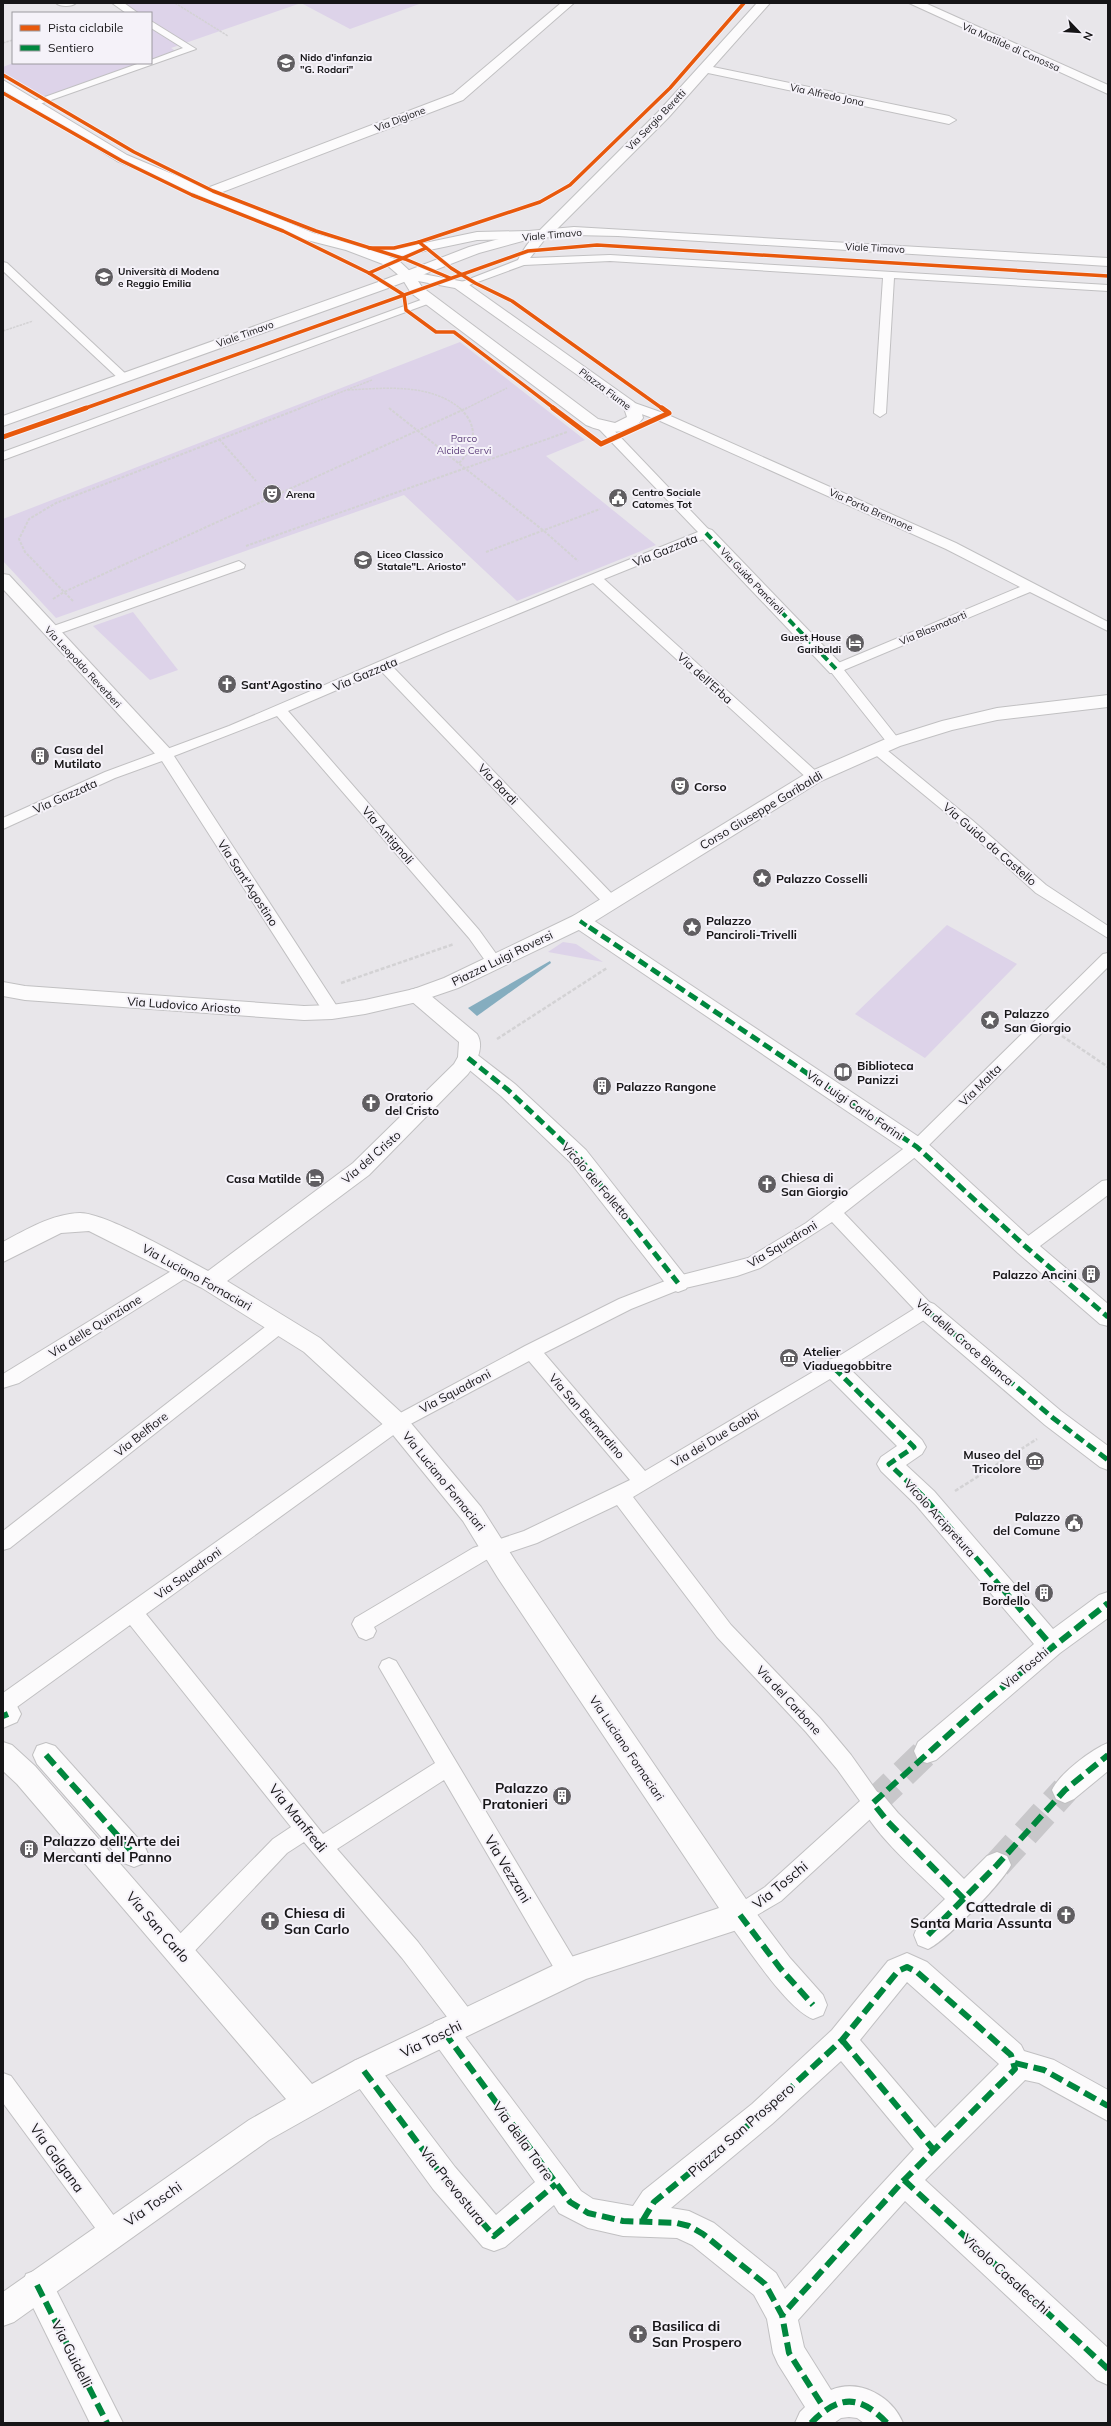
<svg xmlns="http://www.w3.org/2000/svg" width="1111" height="2426" viewBox="0 0 1111 2426" font-family="Mulish,sans-serif">
	<rect width="100%" height="100%" fill="#e8e6ea"/>
	<g fill="#ddd3e9">
		<path d="M117,3H422L350,29L301,3L171,48L177,52L151,63V13H133Z"/>
		<path d="M13,63H150L44,100L3,75V67Z"/>
		<path d="M460,342L585,440L546,456L656,545L517,601L404,495L56,618L3,561V519Z"/>
		<path d="M133,612L178,670L150,680L93,626Z"/>
		<path d="M947,925L1017,964L925,1058L855,1014Z"/>
		<path d="M563,942L576,944L603,962L548,952Z"/>
	</g>
	<path fill="#85adbf" d="M550,961L551,963L477,1016L468,1008Z"/>
	<g fill="none" stroke-linecap="round" stroke-linejoin="round">
		<g stroke="#c8c7ca" stroke-width="28" stroke-dasharray="28 14" stroke-linecap="butt">
			<path d="M873,1803L927,1751"/>
			<path d="M997,1865L1065,1790"/>
		</g>
		<g stroke="#c1c0c2" stroke-width="2">
			<g id="service">
				<path d="M56,3H76C72,7 60,7 56,3Z"/>
				<path d="M112,3H124L138,13H126Z"/>
				<path d="M151,21L196,49L37,105H29L28,103L140,63H151V60L183,48L151,28Z"/>
				<path d="M544,231L549,234L530,258L610,255L1108,285V291L894,278L886,413L880,417L874,413L883,278L610,261L524,265L464,287H456L454,285L518,260C523,250 533,233 544,231Z"/>
				<path d="M3,262L7,263L128,376L130,378L128,380H120L3,271Z"/>
				<path d="M429,297L435,300L433,302L3,460V452Z"/>
				<path d="M629,401L666,414L956,543L1108,622V631L1030,592L844,670L901,742L899,745H889L831,672L829,669L831,666L1020,587L946,549L658,420L625,408L623,405Z"/>
				<path d="M603,422L607,423L712,533L711,536L604,579L819,774L821,777L819,780H809L593,583L392,666L616,898L619,902L616,906H606L381,671L288,711L479,930L502,962L499,966H489L469,938L277,716L174,756L338,1008L340,1012L338,1016H326L162,761L115,778L3,829V818L105,772L229,726L446,633L698,532L599,429L597,426L599,423Z"/>
				<path d="M239,561L245,565L244,568L55,635L50,636L43,632L45,629Z"/>
				<path d="M877,744L882,746L972,820L1046,885L1108,926V938L1036,893L962,826L872,752L870,749L872,746Z"/>
				<path d="M1108,953V967L923,1151L844,1213L932,1305L935,1310L932,1315L840,1373L633,1497L731,1625L820,1718L851,1755L880,1796L883,1803L880,1810L781,1901L740,1925L732,1922L729,1915L732,1908L765,1887L860,1801L837,1769L806,1732L717,1637L617,1505L537,1543L486,1560L374,1627L376,1631L373,1637L366,1640L359,1637L352,1624L355,1618L473,1548L524,1531L630,1480L529,1361L403,1428L146,1614L323,1834L435,1763L379,1667L382,1661L389,1658L396,1661L577,1964L580,1972L577,1980L569,1983L561,1980L444,1780L337,1849L418,1942L473,2014L476,2022L473,2030L465,2033L457,2030L402,1958L304,1842L287,1853L188,1958L180,1961L172,1958L169,1950L172,1942L273,1839L291,1827L130,1625L10,1712L3,1714V1693L391,1418L525,1346L619,1299L678,1276L748,1258L806,1223L911,1143L1103,954ZM832,1222L914,1309L828,1363L645,1471L544,1353L631,1309L681,1289L737,1276L760,1268Z"/>
				<path d="M1108,1180V1195L1032,1252L1026,1254L1020,1252L1017,1247L1020,1242L1102,1181Z"/>
				<path d="M186,1262L192,1264L195,1269L192,1274L19,1383L3,1388V1374Z"/>
				<path d="M280,1318L286,1320L289,1325L286,1330L10,1548L3,1550V1531L274,1320Z"/>
				<path d="M3,2073L11,2076L120,2224L124,2232L120,2240L112,2244L104,2240L3,2103Z"/>
			</g>
		</g>
		<g stroke="#c1c0c2" stroke-width="2">
			<g id="pedestrian">
				<path d="M706,528L712,530L842,665L845,669L842,673H830L700,536L698,533L700,530Z"/>
				<path d="M580,914L587,916L925,1141L1034,1241L1108,1304V1326L1100,1324L1018,1253L909,1153L573,926L570,921L573,916Z"/>
				<path d="M468,1050L475,1053L515,1084L586,1150L686,1277L689,1283L686,1289L678,1292L670,1289L570,1162L501,1096L461,1063L458,1058L461,1053Z"/>
				<path d="M926,1301L934,1304L1061,1411L1108,1446V1470L1100,1467L1045,1425L918,1316L915,1310L918,1304Z"/>
				<path d="M834,1358L842,1361L922,1440L926,1447L922,1454L906,1465L934,1491L1053,1629L1099,1595L1108,1592V1618L1060,1653L936,1760L927,1763L918,1760L914,1751L918,1742L1034,1644L916,1505L881,1471L877,1464L881,1457L897,1446L826,1375L822,1368L826,1361Z"/>
				<path d="M8,1702L17,1706L21,1714L17,1722L3,1728V1704Z"/>
				<path d="M46,1743L55,1746L144,1845L148,1854L144,1863L134,1867L124,1863L37,1764L33,1755L37,1746Z"/>
				<path d="M1108,1743V1771L1074,1799L1065,1803L1056,1799L1052,1790C1059,1774 1092,1749 1108,1743Z"/>
				<path d="M873,1790L882,1794L898,1813L964,1879L987,1856L997,1852L1007,1856L1011,1865C1003,1882 945,1942 928,1949L918,1945L914,1935L918,1925L945,1899C919,1873 874,1835 860,1803L864,1794Z"/>
				<path d="M740,1901L750,1905L790,1958L823,1995L827,2005L823,2015L813,2019C786,2008 749,1949 730,1925L726,1915L730,1905Z"/>
				<path d="M907,1953L927,1962L1021,2045L1024,2051L1054,2060L1108,2090V2121L1039,2083L1025,2080L925,2180L1108,2348V2385L1097,2380L905,2201L798,2320L804,2347L831,2390C859,2378 892,2396 903,2423H864L857,2418L849,2417L841,2418L834,2423H795L800,2412L805,2407L778,2364L773,2353L767,2319L754,2295L692,2245L677,2238L623,2236L588,2228L559,2213L554,2205L505,2247L494,2251L483,2247L433,2189L354,2081L350,2071L354,2061L364,2057L374,2061L455,2167L496,2215L535,2182L434,2042L430,2032L434,2022L444,2018L454,2022L581,2191L593,2199L633,2206L643,2191L752,2104L832,2030L888,1961ZM907,1982L999,2064L935,2128L860,2040ZM841,2061L914,2149L785,2289L776,2273L714,2223L689,2211L671,2208L772,2124Z"/>
				<path d="M37,2270L48,2274L123,2423H90L22,2285L26,2274Z"/>
			</g>
		</g>
		<g stroke="#c1c0c2" stroke-width="2">
			<g id="minor">
				<path d="M561,3H574L463,100L212,196L207,197L200,193L202,190L453,94Z"/>
				<path d="M757,3H770L713,67L949,116L956,120L949,124L708,73L668,118L549,237H539L537,234L539,231L658,112Z"/>
				<path d="M909,3H925L1108,85V94Z"/>
				<path d="M407,271L465,282L634,402L641,410L643,418C630,437 605,433 586,425L411,293L400,275ZM418,281L455,288L624,408L627,417L615,423L598,419L422,287Z"/>
				<path d="M3,574L9,575L171,750L174,754L171,758L165,760L159,758L3,589Z"/>
				<path d="M417,988L424,990L477,1034C485,1047 476,1063 468,1074L369,1175L227,1281L320,1338L405,1416L481,1507L516,1562L750,1905L754,1915L750,1925L740,1929L586,1979L374,2081L269,2140L14,2322L3,2326V2292L249,2120L286,2099L17,1784L3,1771V1742L12,1745L35,1766L312,2084L354,2061L571,1957L719,1908L498,1578L463,1521L389,1430L304,1352L202,1288L89,1231L61,1233L3,1262V1242C27,1229 52,1214 80,1213C106,1213 182,1257 208,1271L353,1163L454,1064L458,1057L459,1042L410,1000L407,995L410,990Z"/>
			</g>
		</g>
		<g stroke="#c1c0c2" stroke-width="2">
			<g id="tertiary">
				<path d="M3,80L127,155L313,233L368,249L374,247L396,249L477,232L529,231L536,235L529,239L477,240L396,257H389L398,260L414,275L412,278H402L388,266L346,250L303,239L117,161L3,90Z"/>
				<path d="M1108,695V707L997,720L952,730L900,746L821,781L587,926L458,988L417,1002L365,1014L332,1019L304,1020L25,1000L3,996V982L25,986L304,1006L332,1005L365,1000L414,989L444,978L573,916L807,773L888,738L942,721L997,708Z"/>
			</g>
		</g>
		<g stroke="#c1c0c2" stroke-width="2">
			<path id="secondary" d="M574,227L1108,258V266L618,236L574,235L530,239L479,253L391,287L3,426V416L381,281L469,247L529,231Z"/>
		</g>
		<g stroke="#d3d2d4" stroke-width="1.5" stroke-dasharray="2.5 1" stroke-linecap="butt">
			<path d="M175,3L228,36"/>
			<path d="M3,43L13,40"/>
			<path d="M3,331L33,321"/>
			<path d="M348,390C386,388 430,383 461,409"/>
			<path d="M298,409L372,380"/>
			<path d="M465,409L507,388"/>
		</g>
		<g stroke="#d3d2d4" stroke-width="2" stroke-dasharray="3 1.5" stroke-linecap="butt">
			<path d="M389,408L544,531L578,561"/>
			<path d="M219,439L256,481"/>
			<path d="M459,463C476,447 479,424 459,408"/>
			<path d="M246,546L567,432"/>
			<path d="M486,552L600,509"/>
			<path d="M53,599L64,592L467,408"/>
			<path d="M73,601L25,552L19,539L29,519L56,503L301,408"/>
		</g>
		<g stroke="#d3d2d4" stroke-width="2.5" stroke-dasharray="4 2" stroke-linecap="butt">
			<path d="M341,983L454,944"/>
			<path d="M1062,1036L1108,1067"/>
			<path d="M497,1039L607,968"/>
			<path d="M955,1491L1037,1439"/>
		</g>
		<use href="#service" fill="#fcfbfc" fill-rule="evenodd"/>
		<use href="#pedestrian" fill="#fcfbfc" fill-rule="evenodd"/>
		<use href="#minor" fill="#fcfbfc" fill-rule="evenodd"/>
		<use href="#tertiary" fill="#fcfbfc" fill-rule="evenodd"/>
		<use href="#secondary" fill="#fcfbfc" fill-rule="evenodd"/>
		<g stroke="#00873e" stroke-width="4" stroke-dasharray="8 4" stroke-linecap="butt">
			<path d="M706,533L836,669"/>
			<path d="M580,921L590,928"/>
		</g>
		<g stroke="#00873e" stroke-width="5" stroke-dasharray="10 5" stroke-linecap="butt">
			<path d="M589,927L917,1147L1026,1247L1108,1317"/>
			<path d="M468,1058L508,1090L578,1156L678,1283"/>
			<path d="M926,1310L1053,1418L1108,1460"/>
			<path d="M834,1368L914,1447L889,1464L925,1498L1002,1588"/>
		</g>
		<g stroke="#00873e" stroke-width="6" stroke-dasharray="13 6" stroke-linecap="butt">
			<path d="M1001,1587L1051,1645"/>
			<path d="M3,1716L8,1714"/>
			<path d="M46,1755L134,1854"/>
			<path d="M964,1899L888,1822L873,1803L988,1699L1108,1603"/>
			<path d="M740,1915L780,1968L813,2005"/>
			<path d="M928,1935L997,1865L1065,1790L1108,1755"/>
			<path d="M444,2032L570,2202L588,2213L623,2221L677,2223L689,2226L703,2234L765,2284L782,2315L789,2353L824,2408"/>
			<path d="M842,2040L933,2149"/>
			<path d="M1015,2063L1044,2070L1108,2106"/>
			<path d="M364,2071L444,2178L494,2236L556,2184"/>
			<path d="M904,2180L1108,2369"/>
			<path d="M643,2220L654,2202L762,2114L842,2040L898,1971L907,1967L917,1972L1011,2055L1015,2069L904,2180L782,2315"/>
			<path d="M37,2285L107,2423"/>
			<path d="M811,2423C839,2395 859,2394 887,2423"/>
		</g>
		<g stroke="#f5f2f9" stroke-width="5">
			<g id="cycleway-far1">
				<path d="M3,75L134,152L213,191L316,231L405,259L450,278"/>
				<path d="M3,93L122,161L192,195L283,231L369,273L404,295L406,310L436,332H454L555,409"/>
				<path d="M419,242L540,202L570,185L670,88L744,3"/>
				<path d="M369,248H394L419,242L451,268L475,283L512,301L663,409"/>
				<path d="M369,273L426,248"/>
				<path d="M83,409L528,251L597,245L1108,276"/>
			</g>
		</g>
		<g stroke="#f5f2f9" stroke-width="7">
			<g id="cycleway">
				<path d="M553,408L601,444L669,413L662,408"/>
				<path d="M3,437L86,408"/>
			</g>
		</g>
		<use href="#cycleway-far1" stroke="#e8590c" stroke-width="3.5"/>
		<use href="#cycleway" stroke="#e8590c" stroke-width="5"/>
	</g>
	<defs>
		<g id="school-disc" transform="scale(1)"><circle r="9.5" fill="#605e61" stroke="#f5f2f9"/><path d="M0-5L7-2L0 1L-7-2ZM-4 1L0 2.5L4 1V4Q0 6-4 4Z" fill="#fff"/></g>
		<g id="university-disc" transform="scale(1)"><circle r="9.5" fill="#605e61" stroke="#f5f2f9"/><path d="M0-5L7-2L0 1L-7-2ZM-4 1L0 2.5L4 1V4Q0 6-4 4Z" fill="#fff"/></g>
		<g id="theatre-disc" transform="scale(1)"><circle r="9.5" fill="#605e61" stroke="#f5f2f9"/><path d="M-5-5.5Q0-4 5-5.5V0Q5 5 0 6Q-5 5-5 0ZM-3.3-2.5H-1v1.5H-3.3ZM1-2.5H3.3v1.5H1ZM-2.8 1Q0 5.5 2.8 1Z" fill="#fff"/></g>
		<g id="civic-disc" transform="scale(1)"><circle r="9.5" fill="#605e61" stroke="#f5f2f9"/><path d="M-.6-6.5H3V-4.5H.6V-3L4-1V1h2V6H-6V1h2V-1L-.6-3ZM-1.2 2.5V6h2.4V2.5Z" fill="#fff"/></g>
		<g id="hotel-disc" transform="scale(1)"><circle r="9.5" fill="#605e61" stroke="#f5f2f9"/><path d="M-6-4.5h1.5V1H6V5H4.5V3h-9V5H-6ZM-4 0a1.8 1.8 0 1 1 3.6 0ZM.5 0V-2.5h3Q6-2.5 6 0Z" fill="#fff"/></g>
		<g id="church-disc" transform="scale(1)"><circle r="9.5" fill="#605e61" stroke="#f5f2f9"/><path d="M-1.2-6h2.4v3.5h3.3v2.4h-3.3V6h-2.4V-.1h-3.3v-2.4h3.3Z" fill="#fff"/></g>
		<g id="building-disc" transform="scale(1)"><circle r="9.5" fill="#605e61" stroke="#f5f2f9"/><path d="M-4-6H4V6H1V3H-1V6H-4ZM-2.5-4.3h1.7v1.8h-1.7ZM.8-4.3h1.7v1.8H.8ZM-2.5-1h1.7V.8h-1.7ZM.8-1h1.7V.8H.8Z" fill="#fff"/></g>
		<g id="sight-disc" transform="scale(1)"><circle r="9.5" fill="#605e61" stroke="#f5f2f9"/><path d="M0-6L1.8-2.2L6-1.7L2.9 1.2L3.7 5.4L0 3.3L-3.7 5.4L-2.9 1.2L-6-1.7L-1.8-2.2Z" fill="#fff"/></g>
		<g id="library-disc" transform="scale(1)"><circle r="9.5" fill="#605e61" stroke="#f5f2f9"/><path d="M-6-4Q-3-5.5-.7-3.5V5Q-3 3-6 4ZM6-4Q3-5.5 .7-3.5V5Q3 3 6 4Z" fill="#fff"/></g>
		<g id="museum-disc" transform="scale(1)"><circle r="9.5" fill="#605e61" stroke="#f5f2f9"/><path d="M0-6L6-3V-2H-6V-3ZM-5-1h2V3h-2ZM-1-1h2V3h-2ZM3-1h2V3H3ZM-6 4H6V6H-6Z" fill="#fff"/></g>
	</defs>
	<g fill-rule="evenodd">
		<use href="#school-disc" x="286" y="63"/>
		<use href="#university-disc" x="104" y="277"/>
		<use href="#theatre-disc" x="272" y="494"/>
		<use href="#civic-disc" x="618" y="498"/>
		<use href="#school-disc" x="363" y="560"/>
		<use href="#hotel-disc" x="855" y="643"/>
		<use href="#church-disc" x="227" y="684"/>
		<use href="#building-disc" x="40" y="756"/>
		<use href="#theatre-disc" x="680" y="786"/>
		<use href="#sight-disc" x="762" y="878"/>
		<use href="#sight-disc" x="692" y="927"/>
		<use href="#sight-disc" x="990" y="1020"/>
		<use href="#library-disc" x="843" y="1072"/>
		<use href="#building-disc" x="602" y="1086"/>
		<use href="#church-disc" x="371" y="1103"/>
		<use href="#hotel-disc" x="315" y="1178"/>
		<use href="#church-disc" x="767" y="1184"/>
		<use href="#building-disc" x="1091" y="1274"/>
		<use href="#museum-disc" x="789" y="1358"/>
		<use href="#museum-disc" x="1035" y="1461"/>
		<use href="#civic-disc" x="1074" y="1523"/>
		<use href="#building-disc" x="1044" y="1593"/>
		<use href="#building-disc" x="562" y="1796"/>
		<use href="#building-disc" x="29" y="1849"/>
		<use href="#church-disc" x="1066" y="1915"/>
		<use href="#church-disc" x="270" y="1921"/>
		<use href="#church-disc" x="638" y="2334"/>
	</g>
	<g text-anchor="middle" dominant-baseline="central" stroke-width="4" stroke-linejoin="round" paint-order="stroke">
		<g font-size="10" fill="#161517" stroke="#f5f2f9">
			<text transform="translate(1011 47) rotate(24)">Via Matilde di Canossa</text>
			<text transform="translate(827 95) rotate(12)">Via Alfredo Jona</text>
			<text transform="translate(400 119) rotate(-21)">Via Digione</text>
			<text transform="translate(656 120) rotate(-46)">Via Sergio Beretti</text>
			<text transform="translate(552 235) rotate(-5)">Viale Timavo</text>
			<text transform="translate(875 248) rotate(3)">Viale Timavo</text>
			<text transform="translate(245 334) rotate(-20)">Viale Timavo</text>
			<text transform="translate(605 389) rotate(37)">Piazza Fiume</text>
			<text transform="translate(871 510) rotate(24)">Via Porta Brennone</text>
			<text transform="translate(752 581) rotate(46)">Via Guido Panciroli</text>
			<text transform="translate(933 628) rotate(-23)">Via Blasmatorti</text>
			<text transform="translate(83 667) rotate(47)">Via Leopoldo Reverberi</text>
		</g>
		<g font-size="10" font-weight="bold" fill="#161517" stroke="#f5f2f9" text-anchor="start">
			<text x="300" y="57">Nido d'infanzia<tspan x="300" dy="12">"G. Rodari"</tspan></text>
			<text x="118" y="271">Università di Modena<tspan x="118" dy="12">e Reggio Emilia</tspan></text>
			<text x="632" y="492">Centro Sociale<tspan x="632" dy="12">Catomes Tot</tspan></text>
			<text x="286" y="494">Arena</text>
			<text x="377" y="554">Liceo Classico<tspan x="377" dy="12">Statale"L. Ariosto"</tspan></text>
			<text x="841" y="637" text-anchor="end">Guest House<tspan x="841" dy="12">Garibaldi</tspan></text>
		</g>
		<g font-size="10" fill="#5d3f7b" stroke="#f5f2f9">
			<text x="464" y="438">Parco<tspan x="464" dy="12">Alcide Cervi</tspan></text>
		</g>
		<g font-size="12" fill="#161517" stroke="#f5f2f9">
			<text transform="translate(665 550) rotate(-22)">Via Gazzata</text>
			<text transform="translate(365 674) rotate(-23)">Via Gazzata</text>
			<text transform="translate(705 678) rotate(42)">Via dell'Erba</text>
			<text transform="translate(498 784) rotate(46)">Via Bardi</text>
			<text transform="translate(65 796) rotate(-24)">Via Gazzata</text>
			<text transform="translate(761 810) rotate(-31)">Corso Giuseppe Garibaldi</text>
			<text transform="translate(388 835) rotate(49)">Via Antignoli</text>
			<text transform="translate(990 844) rotate(41)">Via Guido da Castello</text>
			<text transform="translate(248 883) rotate(57)">Via Sant'Agostino</text>
			<text transform="translate(502 958) rotate(-26)">Piazza Luigi Roversi</text>
			<text transform="translate(184 1005) rotate(4)">Via Ludovico Ariosto</text>
			<text transform="translate(980 1085) rotate(-45)">Via Malta</text>
			<text transform="translate(855 1105) rotate(34)">Via Luigi Carlo Farini</text>
			<text transform="translate(371 1157) rotate(-41)">Via del Cristo</text>
			<text transform="translate(596 1181) rotate(49)">Vicolo del Folletto</text>
			<text transform="translate(782 1244) rotate(-31)">Via Squadroni</text>
			<text transform="translate(197 1277) rotate(29)">Via Luciano Fornaciari</text>
			<text transform="translate(95 1326) rotate(-32)">Via delle Quinziane</text>
			<text transform="translate(965 1342) rotate(41)">Via della Croce Bianca</text>
			<text transform="translate(455 1391) rotate(-28)">Via Squadroni</text>
			<text transform="translate(587 1416) rotate(49)">Via San Bernardino</text>
			<text transform="translate(141 1434) rotate(-38)">Via Belfiore</text>
			<text transform="translate(715 1438) rotate(-31)">Via dei Due Gobbi</text>
			<text transform="translate(444 1481) rotate(51)">Via Luciano Fornaciari</text>
			<text transform="translate(940 1518) rotate(48)">Vicolo Arcipretura</text>
			<text transform="translate(188 1573) rotate(-36)">Via Squadroni</text>
			<text transform="translate(1025 1668) rotate(-40)">Via Toschi</text>
			<text transform="translate(789 1700) rotate(47)">Via del Carbone</text>
			<text transform="translate(627 1748) rotate(56)">Via Luciano Fornaciari</text>
		</g>
		<g font-size="12" font-weight="bold" fill="#161517" stroke="#f5f2f9" text-anchor="start">
			<text x="241" y="684">Sant'Agostino</text>
			<text x="54" y="749">Casa del<tspan x="54" dy="14">Mutilato</tspan></text>
			<text x="694" y="786">Corso</text>
			<text x="776" y="878">Palazzo Cosselli</text>
			<text x="706" y="920">Palazzo<tspan x="706" dy="14">Panciroli-Trivelli</tspan></text>
			<text x="1004" y="1013">Palazzo<tspan x="1004" dy="14">San Giorgio</tspan></text>
			<text x="857" y="1065">Biblioteca<tspan x="857" dy="14">Panizzi</tspan></text>
			<text x="616" y="1086">Palazzo Rangone</text>
			<text x="385" y="1096">Oratorio<tspan x="385" dy="14">del Cristo</tspan></text>
			<text x="781" y="1177">Chiesa di<tspan x="781" dy="14">San Giorgio</tspan></text>
			<text x="301" y="1178" text-anchor="end">Casa Matilde</text>
			<text x="1077" y="1274" text-anchor="end">Palazzo Ancini</text>
			<text x="803" y="1351">Atelier<tspan x="803" dy="14">Viaduegobbitre</tspan></text>
			<text x="1021" y="1454" text-anchor="end">Museo del<tspan x="1021" dy="14">Tricolore</tspan></text>
			<text x="1060" y="1516" text-anchor="end">Palazzo<tspan x="1060" dy="14">del Comune</tspan></text>
			<text x="1030" y="1586" text-anchor="end">Torre del<tspan x="1030" dy="14">Bordello</tspan></text>
		</g>
		<g font-size="14" font-weight="bold" fill="#161517" stroke="#f5f2f9" text-anchor="start">
			<text x="548" y="1788" text-anchor="end">Palazzo<tspan x="548" dy="16">Pratonieri</tspan></text>
			<text x="43" y="1841">Palazzo dell'Arte dei<tspan x="43" dy="16">Mercanti del Panno</tspan></text>
			<text x="1052" y="1907" text-anchor="end">Cattedrale di<tspan x="1052" dy="16">Santa Maria Assunta</tspan></text>
			<text x="284" y="1913">Chiesa di<tspan x="284" dy="16">San Carlo</tspan></text>
			<text x="652" y="2326">Basilica di<tspan x="652" dy="16">San Prospero</tspan></text>
		</g>
		<g font-size="14" fill="#161517" stroke="#f5f2f9">
			<text transform="translate(298 1818) rotate(51)">Via Manfredi</text>
			<text transform="translate(508 1869) rotate(59)">Via Vezzani</text>
			<text transform="translate(780 1885) rotate(-39)">Via Toschi</text>
			<text transform="translate(158 1927) rotate(49)">Via San Carlo</text>
			<text transform="translate(431 2039) rotate(-26)">Via Toschi</text>
			<text transform="translate(741 2130) rotate(-41)">Piazza San Prospero</text>
			<text transform="translate(523 2141) rotate(54)">Via della Torre</text>
			<text transform="translate(57 2158) rotate(54)">Via Galgana</text>
			<text transform="translate(453 2186) rotate(51)">Via Prevostura</text>
			<text transform="translate(153 2204) rotate(-35)">Via Toschi</text>
			<text transform="translate(1006 2274) rotate(42)">Vicolo Casalecchi</text>
			<text transform="translate(72 2354) rotate(63)">Via Guidelli</text>
		</g>
	</g>
	<rect width="1111" height="2426" fill="none" stroke="#161517" stroke-width="8"/>
	<rect x="12" y="12" width="140" height="52" fill="#f5f2f9" stroke="#9c9a9f"/>
	<rect x="20" y="25" width="20" height="6" fill="#e8590c" stroke="#9c9a9f"/>
	<text x="48" y="32" font-size="12" fill="#161517">Pista ciclabile</text>
	<rect x="20" y="45" width="20" height="6" fill="#00873e" stroke="#9c9a9f"/>
	<text x="48" y="52" font-size="12" fill="#161517">Sentiero</text>
	<g transform="translate(1079 32) rotate(115)" stroke="#f5f2f9" stroke-width="3" paint-order="stroke">
	<path d="M0-3L7 15L0 10L-7 15Z" fill="#161517"/>
	<text y="-6" font-size="11" font-weight="bold" text-anchor="middle" fill="#161517">N</text>
	</g>
</svg>
